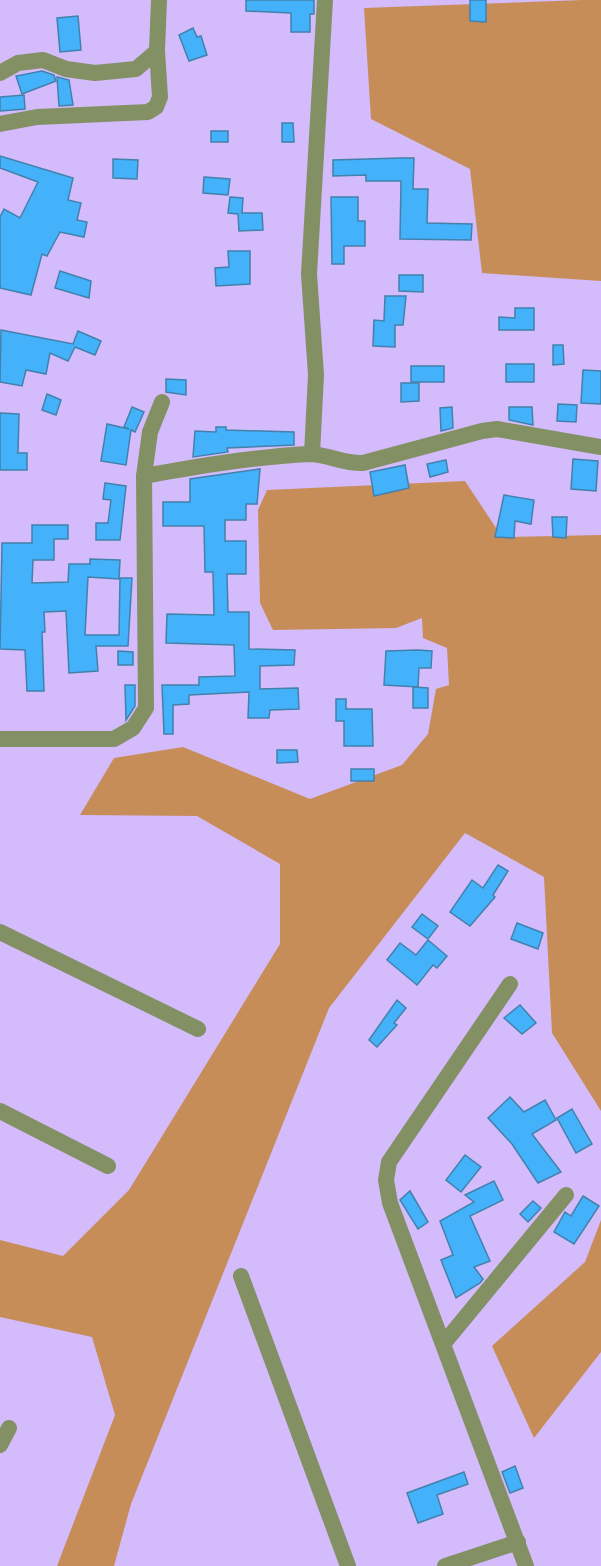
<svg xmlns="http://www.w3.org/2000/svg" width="601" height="1566" viewBox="0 0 601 1566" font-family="'Noto Sans',sans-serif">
	<rect width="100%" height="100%" fill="#d3bbfc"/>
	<g fill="#c78d59">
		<path d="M583,0H601V281L482,273L470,169L371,119L364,8Z"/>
		<path d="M465,481L502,537L601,535V1111L552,1033L544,877L465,833L329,1008L131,1504L114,1566H57L115,1415L92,1337L0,1317V1240L63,1256L129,1190L280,944V864L197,816L80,815L114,758L183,747L310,799L402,765L428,734L436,689L449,685L447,648L423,638L422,618L396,628L273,630L260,603L258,510L267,490Z"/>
		<path d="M601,1220V1352L534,1438L492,1346L585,1262Z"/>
	</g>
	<g fill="#43b2fa" stroke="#4381ac" stroke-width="1.5">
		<path d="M246,0H314V14H310V32H291V13L246,11Z"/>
		<path d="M470,0H486V22L470,21Z"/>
		<path d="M78,16L81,50L60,52L57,18Z"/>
		<path d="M193,28L197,37L201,36L207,55L189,61L179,35Z"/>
		<path d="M42,71L54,75L56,81L22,94L16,76Z"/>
		<path d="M57,77L69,80L73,105L59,106Z"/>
		<path d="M24,95L25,109L0,111V97Z"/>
		<path d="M282,123H293L294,142H282Z"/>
		<rect x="211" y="131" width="17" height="11"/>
		<path d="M0,156L73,178L68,200L81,203L77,220L87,222L84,237L60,232L47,256L42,254L31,295L0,288V217L4,209L20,218L38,182L0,168Z"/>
		<path d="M401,158H414L413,189H428L427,223L472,224L471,240L400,239L401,181H366V175L333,176V160Z"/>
		<path d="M113,159L138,160L137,179L113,178Z"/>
		<path d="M204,177L230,179L228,195L203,193Z"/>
		<path d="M230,197L243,198L242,213H262L263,230L239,231L238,214L228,213Z"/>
		<path d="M331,197H358V221H365V246H344V264H332Z"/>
		<path d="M228,251H250V284L216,286L215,268L229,267Z"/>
		<path d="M60,271L91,281L89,298L55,288Z"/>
		<path d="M399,275H423V292L399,291Z"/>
		<path d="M385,296H406L403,325H395V347L373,346L374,320L384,321Z"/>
		<path d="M515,308H534V330H499V317L515,318Z"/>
		<path d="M1,330L73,344L78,331L101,341L95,355L75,347L68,361L50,353L46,374L26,370L22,386L0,382Z"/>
		<path d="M553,345H563L564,364L553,365Z"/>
		<rect x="506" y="364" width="28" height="18"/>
		<rect x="411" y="366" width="33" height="16"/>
		<path d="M583,370L601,371V404L581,403Z"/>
		<path d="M166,379L186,380V395L166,392Z"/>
		<path d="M401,383H419V401L401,402Z"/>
		<path d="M47,394L61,400L56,415L42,410Z"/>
		<path d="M558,404L577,405L576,422L557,421Z"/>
		<path d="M132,407L144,412L135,432L131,430L126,465L101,461L107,424L129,429L124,427Z"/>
		<path d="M452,407L453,428L441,431L440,408Z"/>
		<path d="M509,407H532L533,425L509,420Z"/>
		<path d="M0,413L19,414L18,453H27V470H0Z"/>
		<path d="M216,427H226V430L294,432V445L227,448L228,452L193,457L195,431L216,432Z"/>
		<path d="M573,459L598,461L596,491L571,489Z"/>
		<path d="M446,460L448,472L430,477L427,464Z"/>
		<path d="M405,465L409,488L374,496L370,472Z"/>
		<path d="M260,469L257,504H246V520H225V541H246V574H227L228,612H249V649L295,650L294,665L260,666V689L298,688L299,709L270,710L269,718H248L249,692L189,695V704L173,705V734H164L162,685H199V677L235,676L234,645L166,643L167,614L214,615L213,572H205L204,526H163V502H190V479Z"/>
		<path d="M105,483L126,486L120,540H96V523H108L111,500L103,499Z"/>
		<path d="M504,495L534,500L531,524L515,521L514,538L495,537Z"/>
		<path d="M552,517H567L566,538L553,537Z"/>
		<path d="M32,525H68V539H54V560H33L32,583L68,582L69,564H90V559L120,560L119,579L88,577L85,635H119L120,578H132L128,646H96L98,671L69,673L66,611L44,612L45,632H42L44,691H27L25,650L0,649L2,543H32Z"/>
		<path d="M418,650L432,651L431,668H419L418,687L384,685L386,651Z"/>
		<path d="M118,651L133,652V665H118Z"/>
		<path d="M125,685H135V706L126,720Z"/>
		<path d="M413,687L428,688V708H413Z"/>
		<path d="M336,699H346V709H372L373,746H344V721H336Z"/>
		<path d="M277,750H297L298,762L277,763Z"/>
		<rect x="351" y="769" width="23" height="12"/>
		<path d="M498,865L508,871L493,895L495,897L470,926L450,912L472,880L483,888Z"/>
		<path d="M422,914L438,926L428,939L412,927Z"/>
		<path d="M517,923L543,933L538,949L511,939Z"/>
		<path d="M428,940L447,956L437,968L433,965L417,985L387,960L400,943L416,955Z"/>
		<path d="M397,1000L406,1008L394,1023L397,1025L377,1047L369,1040Z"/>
		<path d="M520,1005L536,1023L522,1034L504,1018Z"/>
		<path d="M510,1097L524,1112L545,1100L556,1120L532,1134L561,1172L538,1183L512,1144L488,1118Z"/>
		<path d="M572,1109L592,1144L576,1153L557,1118Z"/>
		<path d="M465,1155L481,1167L461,1192L446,1180Z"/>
		<path d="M494,1181L503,1200L470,1216L490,1261L474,1267L483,1279L480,1283L456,1298L441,1260L453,1255L440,1221L474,1202L465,1195Z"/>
		<path d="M410,1191L428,1222L418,1229L400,1200Z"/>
		<path d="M583,1196L599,1206L574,1244L554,1232L565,1212L571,1216Z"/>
		<path d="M533,1201L541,1208L528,1222L520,1214Z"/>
		<path d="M515,1466L523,1488L510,1493L502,1472Z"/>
		<path d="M464,1472L468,1484L437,1495L443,1514L418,1523L407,1493Z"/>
	</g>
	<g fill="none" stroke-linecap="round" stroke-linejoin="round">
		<g stroke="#839064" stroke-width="16">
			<path d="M0,73L18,63L43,60L66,69L95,73L136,69L157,51"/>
			<path d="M0,124L37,117L148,112L156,107L160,97L157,51L159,0"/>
			<path d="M312,454L316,375L309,274L325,0"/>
			<path d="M144,476C199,466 253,457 309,454C327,454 344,464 363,463L482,431L497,429L601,447"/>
			<path d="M0,739H114L133,728L146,708L144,476L150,432L162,402"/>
			<path d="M0,932L198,1029"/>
			<path d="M510,984L389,1162L386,1180L390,1203L526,1566"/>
			<path d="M0,1111L108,1166"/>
			<path d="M241,1276L348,1566"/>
			<path d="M444,1343L566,1195"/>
			<path d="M0,1445L9,1428"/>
			<path d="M445,1566L518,1542"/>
		</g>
	</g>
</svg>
